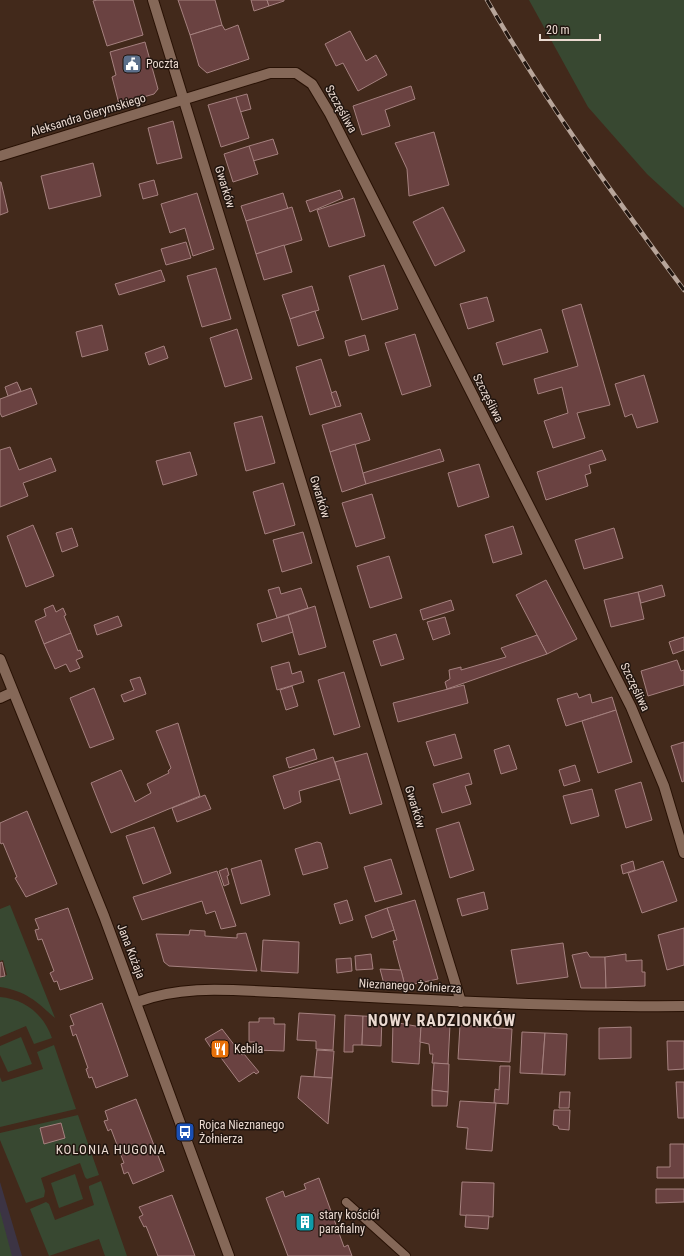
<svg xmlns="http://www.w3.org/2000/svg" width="684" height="1256" viewBox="0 0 684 1256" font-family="'Roboto Condensed',sans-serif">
	<rect width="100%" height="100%" fill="#42291b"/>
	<path fill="#3c3444" d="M0,1182L22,1256H0Z"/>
	<g fill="#384831">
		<path d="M529,0H684V208L647,174L588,107Z"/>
		<path d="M10,905L55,1018C36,1001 26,991 0,987V978L7,975L3,960L0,961V909Z"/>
		<path d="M0,997C25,999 44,1015 52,1038L34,1044L26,1026L0,1037Z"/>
		<path d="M21,1037L32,1064L8,1072L0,1055V1046Z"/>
		<path d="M54,1045L76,1109L0,1127V1077L2,1082L43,1069L37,1052Z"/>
		<path d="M78,1115L99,1175L87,1179L85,1177L80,1163L41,1178L45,1191L44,1197L26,1203L0,1140V1133Z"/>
		<path d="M75,1174L83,1199L59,1208L51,1183Z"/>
		<path d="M101,1181L127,1256H105L99,1239L49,1256L30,1209L46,1202L49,1204L55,1220L94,1205L89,1188V1186Z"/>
		<path d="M0,1211L12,1256H0Z"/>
	</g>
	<g fill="#6a4241" stroke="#a5817f">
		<path d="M97,0H133L143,35L107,46L93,1Z"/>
		<path d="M178,0H215L222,25L190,35Z"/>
		<path d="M251,0H267L269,6L254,11Z"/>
		<path d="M267,0H284V1L269,6Z"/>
		<path d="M222,25L225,30L238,25L249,59L207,73L199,66L190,35Z"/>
		<path d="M350,31L366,61L376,55L387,75L358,91L343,63L336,66L325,44Z"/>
		<path d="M145,42L158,89L154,94L119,104L112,77L116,75L110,52Z"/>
		<path d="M411,86L415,99L385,110L390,126L362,135L353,106Z"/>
		<path d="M247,94L251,109L240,112L236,97Z"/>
		<path d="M236,97L249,138L221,147L208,105Z"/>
		<path d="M173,121L182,158L157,164L148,128Z"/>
		<path d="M434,132L449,185L409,196L407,169L395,143Z"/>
		<path d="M273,139L278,154L253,161L249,146Z"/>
		<path d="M249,146L258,174L233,182L224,154Z"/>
		<path d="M93,163L101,196L49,209L41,176Z"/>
		<path d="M154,180L158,195L143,199L139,184Z"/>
		<path d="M1,182L8,212L0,215V182Z"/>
		<path d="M340,190L343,198L310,212L306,201Z"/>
		<path d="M197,193L214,249L193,256L185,228L170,233L161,204Z"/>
		<path d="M283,193L288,209L246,221L241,206Z"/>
		<path d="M354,198L365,236L329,247L317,210Z"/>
		<path d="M292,207L302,240L256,254L246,221Z"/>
		<path d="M443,207L465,251L435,266L413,222Z"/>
		<path d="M186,242L191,258L166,265L161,249Z"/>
		<path d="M284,245L292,272L264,280L256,254Z"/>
		<path d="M384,265L398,309L362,320L349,276Z"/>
		<path d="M216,268L231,319L202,327L187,276Z"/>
		<path d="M161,270L165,281L119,295L115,284Z"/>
		<path d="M312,286L319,310L290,319L282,295Z"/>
		<path d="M487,297L494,321L468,329L460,304Z"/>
		<path d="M581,304L610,405L577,413L585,438L553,448L544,421L568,413L562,387L538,394L534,379L578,366L562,310Z"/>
		<path d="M315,311L324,338L298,346L290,319Z"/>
		<path d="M102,325L108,350L82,357L76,332Z"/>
		<path d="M237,329L252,379L225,387L210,338Z"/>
		<path d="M541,329L548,352L503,365L496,343Z"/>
		<path d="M415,334L431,386L402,395L385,343Z"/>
		<path d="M365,335L369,350L349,356L345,341Z"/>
		<path d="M164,346L168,358L149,365L145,353Z"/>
		<path d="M321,359L336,407L310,415L296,367Z"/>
		<path d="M644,375L658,422L637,428L632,414L625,417L615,384Z"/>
		<path d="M17,382L21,391L8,396L5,387Z"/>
		<path d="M31,388L37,404L2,417L0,413V399Z"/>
		<path d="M336,391L341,406L336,407L331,393Z"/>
		<path d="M361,413L370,440L330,452L322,425Z"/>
		<path d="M262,416L275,463L246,471L234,423Z"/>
		<path d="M355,444L366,484L342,492L330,452Z"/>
		<path d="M10,447L19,470L51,458L56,471L23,483L28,496L0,507V450Z"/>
		<path d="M440,449L444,461L366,484L363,473Z"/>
		<path d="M602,450L606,460L589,465L591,473L585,475L588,486L546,500L537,472Z"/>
		<path d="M190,452L197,475L163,485L156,461Z"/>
		<path d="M479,464L489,497L458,507L448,473Z"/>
		<path d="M283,483L295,525L265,534L253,492Z"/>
		<path d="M372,494L385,538L356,547L342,503Z"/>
		<path d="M33,525L54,576L26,587L7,536Z"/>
		<path d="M513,526L522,554L493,563L485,535Z"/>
		<path d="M72,528L78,546L62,552L56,533Z"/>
		<path d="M614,528L623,558L584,569L575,540Z"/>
		<path d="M303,532L312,563L282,572L273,540Z"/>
		<path d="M389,556L402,598L370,608L357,566Z"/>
		<path d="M546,580L577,639L547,654L516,595Z"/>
		<path d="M662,585L665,596L641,603L638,592Z"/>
		<path d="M279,587L281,594L301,588L308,608L277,618L268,590Z"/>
		<path d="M638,592L644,619L611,627L604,600Z"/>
		<path d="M451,600L454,610L423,620L420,610Z"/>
		<path d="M53,605L56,612L63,608L66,615L64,616L71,633L44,644L35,621L46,616L44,609Z"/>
		<path d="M315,606L326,647L299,655L288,615Z"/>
		<path d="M288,615L293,632L262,642L257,624Z"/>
		<path d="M118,616L122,626L97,635L94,625Z"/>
		<path d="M445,617L450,634L433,640L427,622Z"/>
		<path d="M71,633L78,651L80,650L83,657L76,660L80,668L70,672L66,664L55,669L44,644Z"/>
		<path d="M396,634L404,659L381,666L373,641Z"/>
		<path d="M537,635L547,654L447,689L445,682L450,679L449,670L461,667V670L506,657L501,648Z"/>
		<path d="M684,637V650L673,654L669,642Z"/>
		<path d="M677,660L681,671L684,670V685L648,696L641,671Z"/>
		<path d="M289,662L292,674L301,671L304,682L277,690L271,667Z"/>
		<path d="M344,672L360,727L334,735L318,680Z"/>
		<path d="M140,677L146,694L124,702L121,695L134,690L130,680Z"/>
		<path d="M464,685L468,703L398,722L393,703Z"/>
		<path d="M292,686L298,706L286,710L280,690Z"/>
		<path d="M94,688L114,739L90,748L70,698Z"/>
		<path d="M577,693L579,698L590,694L592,703L612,697L616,710L566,726L557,699Z"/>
		<path d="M616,710L632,762L598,773L582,721Z"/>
		<path d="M178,723L200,796L111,833L91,783L121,770L135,802L151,793L147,784L169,773L168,771L171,768L156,731Z"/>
		<path d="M455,734L462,758L434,766L426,742Z"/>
		<path d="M684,742V781L682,782L671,746Z"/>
		<path d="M509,745L517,769L501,774L494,750Z"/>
		<path d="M314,749L317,759L289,768L286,758Z"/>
		<path d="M367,753L382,804L350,814L335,762Z"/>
		<path d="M333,757L340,779L299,791L301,802L284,809L273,776Z"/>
		<path d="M575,765L580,781L564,786L559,770Z"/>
		<path d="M469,773L472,784L465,786L471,804L442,813L433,784Z"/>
		<path d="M641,782L652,820L626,828L615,790Z"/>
		<path d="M592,789L599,816L571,824L563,796Z"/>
		<path d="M205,795L211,809L177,822L172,808Z"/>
		<path d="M27,811L57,884L26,897L15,878L17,877L3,843L1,844L0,842V823Z"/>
		<path d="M459,822L474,870L450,878L436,829Z"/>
		<path d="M154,827L171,873L143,884L126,836Z"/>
		<path d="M317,842L321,843L328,868L303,875L295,849Z"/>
		<path d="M391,859L402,894L375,902L364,867Z"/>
		<path d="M261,860L270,895L241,904L231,869Z"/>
		<path d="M633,861L635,870L623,874L621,865Z"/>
		<path d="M663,861L677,901L642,913L628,873Z"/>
		<path d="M227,868L229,875L227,876L229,884L224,886L219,871Z"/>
		<path d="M217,871L236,926L221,929L215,911L206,914L202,901L142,920L133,897Z"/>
		<path d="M484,892L488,909L462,916L457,899Z"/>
		<path d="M347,900L353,920L340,924L334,904Z"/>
		<path d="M415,900L438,979L405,986L393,941L397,940L387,908Z"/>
		<path d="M68,908L93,979L60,990L57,981L54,982L50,973L54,971L42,939L38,940L35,930L39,929L35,919Z"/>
		<path d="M387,908L394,930L372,938L365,916Z"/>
		<path d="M684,928V965L667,970L658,935Z"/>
		<path d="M190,930L205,931V936L237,938V934L246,933L257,971L169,966L164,962L156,934L189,935Z"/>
		<path d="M263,940L299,942L298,973L261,971Z"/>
		<path d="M563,943L568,977L517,984L511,950Z"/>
		<path d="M587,952L590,957H605L606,988H581L572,955Z"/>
		<path d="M371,954L373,969L356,970L355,956Z"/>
		<path d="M626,954V961L642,960V972H645V986L606,988L605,957Z"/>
		<path d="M351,958L352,971L337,973L336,959Z"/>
		<path d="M2,962L5,976L0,977V963Z"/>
		<path d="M380,969L401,970L405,986L384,984Z"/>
		<path d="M102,1003L128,1076L96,1088L92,1077L89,1078L86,1069L88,1068L76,1034L73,1036L70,1026L74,1025L70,1015Z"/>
		<path d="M299,1013L335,1015L333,1050L316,1049V1041L297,1040Z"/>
		<path d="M345,1015L363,1016L362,1045H353V1052H344Z"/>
		<path d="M363,1016L382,1017L381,1046L362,1045Z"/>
		<path d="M259,1018H274V1024H285L284,1051L255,1050V1042H249V1022H259Z"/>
		<path d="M393,1022L421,1027L419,1064L392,1062Z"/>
		<path d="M450,1025L448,1064L432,1063L433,1054H430L429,1044L420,1042L421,1027Z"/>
		<path d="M460,1025L512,1029L510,1062L458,1059Z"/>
		<path d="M631,1027V1058L599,1059V1028Z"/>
		<path d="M222,1029L242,1055L244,1054L259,1072L256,1074L254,1072L239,1082L213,1047L211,1048L205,1039Z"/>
		<path d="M522,1032L545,1033L542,1074L520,1073Z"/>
		<path d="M545,1033L567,1034L565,1075L542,1074Z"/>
		<path d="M667,1041H684V1069L668,1070Z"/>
		<path d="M317,1050L334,1051L332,1078L314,1077Z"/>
		<path d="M434,1063L449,1064L448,1092L432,1090Z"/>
		<path d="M500,1066H510L508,1104L494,1103L495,1089L499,1090Z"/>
		<path d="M301,1076L332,1078L328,1124L298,1098Z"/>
		<path d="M676,1082H684V1118H678Z"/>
		<path d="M432,1090L448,1092L447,1106H432Z"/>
		<path d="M560,1092H570L569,1108H559Z"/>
		<path d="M136,1099L164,1171L133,1184L128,1172L124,1174L121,1164L124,1163L111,1129L108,1131L104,1121L108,1120L105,1111Z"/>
		<path d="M460,1101L496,1103L492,1151L466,1149L468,1128L457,1127Z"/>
		<path d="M554,1110H570L569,1130L559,1129L558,1126L553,1125Z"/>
		<path d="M61,1123L65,1138L44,1144L40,1128Z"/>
		<path d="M670,1144H684V1178H657V1167H670Z"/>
		<path d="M319,1178L344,1247L348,1245L352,1256H288L266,1198L283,1191L285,1197L306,1189L304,1184Z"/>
		<path d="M462,1182L494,1183L493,1217L460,1215Z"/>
		<path d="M656,1189H684V1202L656,1203Z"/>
		<path d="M172,1195L195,1256H158L146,1226L144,1227L139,1217L143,1215L139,1207Z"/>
		<path d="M466,1215L489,1216L488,1229L465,1227Z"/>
	</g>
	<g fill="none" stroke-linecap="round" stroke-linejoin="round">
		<g stroke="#281104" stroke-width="10">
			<path id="lane" d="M346,1202L406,1256"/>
		</g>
		<g stroke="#281104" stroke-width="12">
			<g id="street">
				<path d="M153,0L461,1002"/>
				<path d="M0,156L270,73H296L312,84L330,114L631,707L664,786L684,853"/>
				<path d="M0,698L13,692"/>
				<path d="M137,1002C183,985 228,990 277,992C314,994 351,996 388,998C487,1003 585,1007 684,1006"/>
			</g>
		</g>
		<g stroke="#281104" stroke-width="12">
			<path id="secondary" d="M0,659L104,916L229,1256"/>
		</g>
		<use href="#lane" stroke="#856858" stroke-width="8"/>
		<use href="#street" stroke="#856858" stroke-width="10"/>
		<use href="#secondary" stroke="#856858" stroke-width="10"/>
		<g stroke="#b8a59a" stroke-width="4.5">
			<path id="rail" d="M487,0C545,101 614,196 684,290"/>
		</g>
		<use href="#rail" stroke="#21150f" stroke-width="3" stroke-dasharray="9" stroke-linecap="butt"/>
	</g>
	<defs>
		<g id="civic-square" transform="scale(1)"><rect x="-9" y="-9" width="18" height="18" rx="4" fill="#5c6f8a" stroke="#21150f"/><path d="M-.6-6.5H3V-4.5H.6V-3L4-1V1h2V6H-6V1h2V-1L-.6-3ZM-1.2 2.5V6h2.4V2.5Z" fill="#fff"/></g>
		<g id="restaurant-square" transform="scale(1)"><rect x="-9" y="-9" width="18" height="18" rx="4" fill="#e8710a" stroke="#21150f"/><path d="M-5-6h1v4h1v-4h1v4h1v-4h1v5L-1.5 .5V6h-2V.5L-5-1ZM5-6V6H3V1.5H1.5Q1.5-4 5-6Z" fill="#fff"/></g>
		<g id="bus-square" transform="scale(1)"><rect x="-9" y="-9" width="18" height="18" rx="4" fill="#1a4fb4" stroke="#21150f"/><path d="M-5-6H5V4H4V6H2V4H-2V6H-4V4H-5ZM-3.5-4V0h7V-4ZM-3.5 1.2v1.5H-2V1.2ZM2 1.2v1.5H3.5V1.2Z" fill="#fff"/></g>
		<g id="building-square" transform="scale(1)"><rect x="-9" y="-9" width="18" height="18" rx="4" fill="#0f9aa8" stroke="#21150f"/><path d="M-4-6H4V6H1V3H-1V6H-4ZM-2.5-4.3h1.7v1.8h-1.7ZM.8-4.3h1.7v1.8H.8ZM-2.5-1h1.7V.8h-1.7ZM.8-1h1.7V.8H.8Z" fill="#fff"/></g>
	</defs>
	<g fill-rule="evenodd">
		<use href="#civic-square" x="132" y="64"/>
		<use href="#restaurant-square" x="220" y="1049"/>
		<use href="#bus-square" x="185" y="1132"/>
		<use href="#building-square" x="305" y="1222"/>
	</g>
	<g text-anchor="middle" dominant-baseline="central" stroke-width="3" stroke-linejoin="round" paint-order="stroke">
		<g font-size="12" fill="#ebdad1" stroke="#21150f" text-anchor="start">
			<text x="146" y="64">Poczta</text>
			<text x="234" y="1049">Kebila</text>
			<text x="199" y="1125">Rojca Nieznanego<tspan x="199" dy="14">Żołnierza</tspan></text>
			<text x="319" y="1215">stary kościół<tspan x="319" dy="14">parafialny</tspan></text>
		</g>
		<g font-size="12" fill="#ebdad1" stroke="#21150f">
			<text transform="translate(341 109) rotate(61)">Szczęśliwa</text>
			<text transform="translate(88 115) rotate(-17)">Aleksandra Gierymskiego</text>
			<text transform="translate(225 187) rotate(73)">Gwarków</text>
			<text transform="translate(488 398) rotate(63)">Szczęśliwa</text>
			<text transform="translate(320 497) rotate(73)">Gwarków</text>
			<text transform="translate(635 687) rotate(64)">Szczęśliwa</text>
			<text transform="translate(415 807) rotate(73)">Gwarków</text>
			<text transform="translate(131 951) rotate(69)">Jana Kużaja</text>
			<text transform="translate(410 986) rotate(3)">Nieznanego Żołnierza</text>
		</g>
		<g font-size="13" letter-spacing="1" fill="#ebdad1" stroke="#21150f">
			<text x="111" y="1149">KOLONIA HUGONA</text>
		</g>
		<g font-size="16" font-weight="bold" letter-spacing="1" fill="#ebdad1" stroke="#21150f">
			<text x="442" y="1020">NOWY RADZIONKÓW</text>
		</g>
	</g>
	<path d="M540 34v6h60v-6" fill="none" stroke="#ebdad1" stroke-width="2"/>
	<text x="546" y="34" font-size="12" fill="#ebdad1" stroke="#21150f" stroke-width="3" paint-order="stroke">20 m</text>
</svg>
